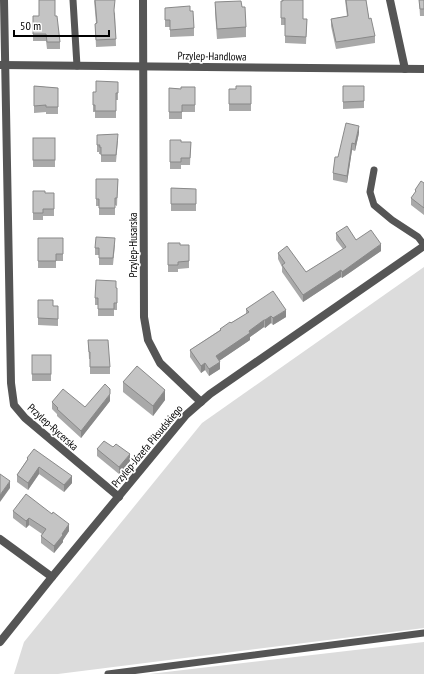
<svg xmlns="http://www.w3.org/2000/svg" width="424" height="674" viewBox="0 0 424 674" font-family="'PT Sans Narrow',sans-serif">
	<rect width="100%" height="100%" fill="#fff"/>
	<g fill="#dcdcdc">
		<path d="M424,267V628L58,674H14L24,642L202,423Z"/>
		<path d="M424,642V674H149Z"/>
	</g>
	<g fill="none" stroke-linecap="round" stroke-linejoin="round">
		<g stroke="#555" stroke-width="7">
			<path d="M73,0L77,66"/>
			<path d="M374,170L370,192L374,205L392,220L418,237L424,245"/>
			<path d="M108,674L424,633"/>
		</g>
		<g stroke="#555" stroke-width="8">
			<path d="M4,0L11,383L14,405L25,418L119,497"/>
			<path d="M143,0L144,317L148,340L160,363L201,402"/>
			<path d="M390,0L405,69"/>
			<path d="M1,65L424,69"/>
			<path d="M0,539L52,577"/>
			<path d="M0,642L52,577L186,415L210,394L424,246"/>
		</g>
	</g>
	<g fill="#a9a9a9">
		<path d="M94,0L115,13L116,46L96,47L95,24L96,23Z"/>
		<path d="M282,0H303V19H307L306,44L285,43V25H281V1H282Z"/>
		<path d="M345,0H366L369,19L375,36V43L336,49L331,26V19L347,16Z"/>
		<path d="M419,0H424V16H420Z"/>
		<path d="M215,2L242,7L246,27V37L217,39L215,12Z"/>
		<path d="M165,8L190,11L194,28V36L170,37V27H165Z"/>
		<path d="M33,16H55L60,42V49H47L46,41H33Z"/>
		<path d="M118,82V100H116V118H95V112H93V105L96,92Z"/>
		<path d="M34,86L58,88V114H46V112L34,113Z"/>
		<path d="M251,86V111H229V89H236Z"/>
		<path d="M343,86H364V108L343,109Z"/>
		<path d="M195,87V112H182V119H169V88L181,89Z"/>
		<path d="M359,133L355,151L352,150L347,183L333,180V173L338,157Z"/>
		<path d="M97,135L118,141L116,162H101V154H99V152H97Z"/>
		<rect x="33" y="138" width="22" height="29"/>
		<path d="M170,140L181,142H191L190,165H181V169H170Z"/>
		<path d="M118,179L117,206L115,205V215H99V206H96V199Z"/>
		<path d="M424,183V215L411,205V198L415,193V190Z"/>
		<path d="M171,188L196,189V211H171Z"/>
		<path d="M33,191L45,193H54V216H43V220H33Z"/>
		<path d="M336,233L356,240L381,251L342,278L341,277L303,302L282,272V267L278,259V253L306,272L343,249L336,240Z"/>
		<path d="M38,238H63V261H56V268H38Z"/>
		<path d="M168,243L180,245H189V268L178,269V272H168Z"/>
		<path d="M115,245L113,265H99V255H95V248Z"/>
		<path d="M116,288H117V310H114V316H98V305H95V298Z"/>
		<path d="M38,300L53,306H58V326L38,325Z"/>
		<path d="M246,309L286,317L273,325L271,323L265,328L264,327L250,337V340L219,361L220,369L209,376L205,370L201,373L190,357V350L220,330V329L246,314Z"/>
		<path d="M88,340L110,367V374H90V359H89Z"/>
		<rect x="32" y="355" width="19" height="26"/>
		<path d="M123,382L165,400L153,416L123,392Z"/>
		<path d="M110,401L81,438L57,416V414L52,409V402L85,407Z"/>
		<path d="M97,449L130,461L119,474L97,456Z"/>
		<path d="M27,458L72,483L64,492L39,474L28,490L17,482V475L27,460Z"/>
		<path d="M13,511L69,531L63,540V542L54,553L41,543V536L42,534L29,525L26,528L13,518Z"/>
	</g>
	<g fill="#898989">
		<path d="M359,126V133L355,151V144Z"/>
		<path d="M352,143V150L347,183V176Z"/>
		<path d="M381,244V251L342,278V272Z"/>
		<path d="M341,270V277L303,302V295Z"/>
		<path d="M286,310V317L273,325V318Z"/>
		<path d="M271,316V323L265,328V320Z"/>
		<path d="M264,320V327L250,337V340L216,363V356Z"/>
		<path d="M220,362V369L209,376V369Z"/>
		<path d="M205,363V370L201,373V366Z"/>
		<path d="M165,390V400L153,416V406Z"/>
		<path d="M110,394V401L81,438V431Z"/>
		<path d="M130,454V461L119,474V467Z"/>
		<path d="M39,467V474L28,490V483Z"/>
		<path d="M72,476V483L64,492V485Z"/>
		<path d="M10,481V488L0,502V495Z"/>
		<path d="M29,518V525L26,528V521Z"/>
		<path d="M69,524V531L63,540V542L54,553V546Z"/>
	</g>
	<g fill="#c4c4c4" stroke="#898989">
		<path d="M39,0H55V16H57L60,42H47L46,34H33V16H39Z"/>
		<path d="M95,0H115L114,10L116,39L96,40L95,24L97,23Z"/>
		<path d="M283,0H303V19H307L306,37L285,36V18H281V1H283Z"/>
		<path d="M346,0H366L369,19L371,18L375,36L336,42L331,19L348,16Z"/>
		<path d="M419,0H424V9H420Z"/>
		<path d="M241,1L242,7H245L246,27L217,29L215,2Z"/>
		<path d="M190,6V11H193L194,28L170,30V20H165V8Z"/>
		<path d="M96,81L118,82V93H116V111H95V105H93V92H96Z"/>
		<path d="M34,86L58,88V107H46V105L34,106Z"/>
		<path d="M236,86H251V104H229V89H236Z"/>
		<path d="M343,86H364V101L343,102Z"/>
		<path d="M181,87H195V105H182V112H169V88L181,89Z"/>
		<path d="M346,123L359,126L355,144L352,143L347,176L333,173L335,157H338Z"/>
		<path d="M118,134L116,155H101V147H99L100,145H97V135Z"/>
		<rect x="33" y="138" width="22" height="22"/>
		<path d="M170,140H181V142H191L190,158H181V162H170Z"/>
		<path d="M96,179H118L117,198H115V208H99V199H96Z"/>
		<path d="M421,181L424,183V208L411,198L416,191L415,190Z"/>
		<path d="M171,188L196,189V204H171Z"/>
		<path d="M33,191H45V193H54V209H43V213H33Z"/>
		<path d="M347,226L356,240L371,230L381,244L342,272L341,270L303,295L282,265L285,263L278,253L287,246L306,272L346,247L336,233Z"/>
		<path d="M96,237L115,238L113,258H99V248H95Z"/>
		<path d="M38,238H63V254H56V261H38Z"/>
		<path d="M168,243H180V245H189V261L178,262V265H168Z"/>
		<path d="M96,280L116,281V288H117V303H114V309H98V298H95Z"/>
		<path d="M273,291L286,310L273,318L271,316L265,320H264L249,331L250,333L216,356L220,362L209,369L205,363L201,366L190,350L221,330L220,329L230,322L231,323L249,312L246,309Z"/>
		<path d="M38,300H53V306H58V319L38,318Z"/>
		<path d="M88,340H108L110,367H90V352H89Z"/>
		<rect x="32" y="355" width="19" height="19"/>
		<path d="M137,366L165,390L153,406L123,382Z"/>
		<path d="M105,384L110,389V394L81,431L57,409L58,408L52,402L63,389L85,407Z"/>
		<path d="M104,441L113,447L116,444L130,454L119,467L97,449Z"/>
		<path d="M34,449L72,476L64,485L39,467L28,483L17,475L28,459L27,458Z"/>
		<path d="M0,474L10,481L0,495Z"/>
		<path d="M26,494L52,514L53,512L69,524L62,534L63,535L54,546L41,536L46,529L29,518L26,521L13,511Z"/>
	</g>
	<g text-anchor="middle" dominant-baseline="central" stroke-width="3.5" stroke-linejoin="round" paint-order="stroke">
		<g font-size="11" fill="#000" stroke="#fff">
			<text transform="translate(212 56) rotate(1)">Przylep-Handlowa</text>
			<text transform="translate(133 245) rotate(-90)">Przylep-Husarska</text>
			<text transform="translate(53 427) rotate(42)">Przylep-Rycerska</text>
			<text transform="translate(147 446) rotate(-50)">Przylep-Józefa Piłsudskiego</text>
		</g>
	</g>
	<path d="M14 30v6h95v-6" fill="none" stroke="#000000" stroke-width="2"/>
	<text x="20" y="30" font-size="12" fill="#000000" stroke="#ffffff" stroke-width="3" paint-order="stroke">50 m</text>
</svg>
